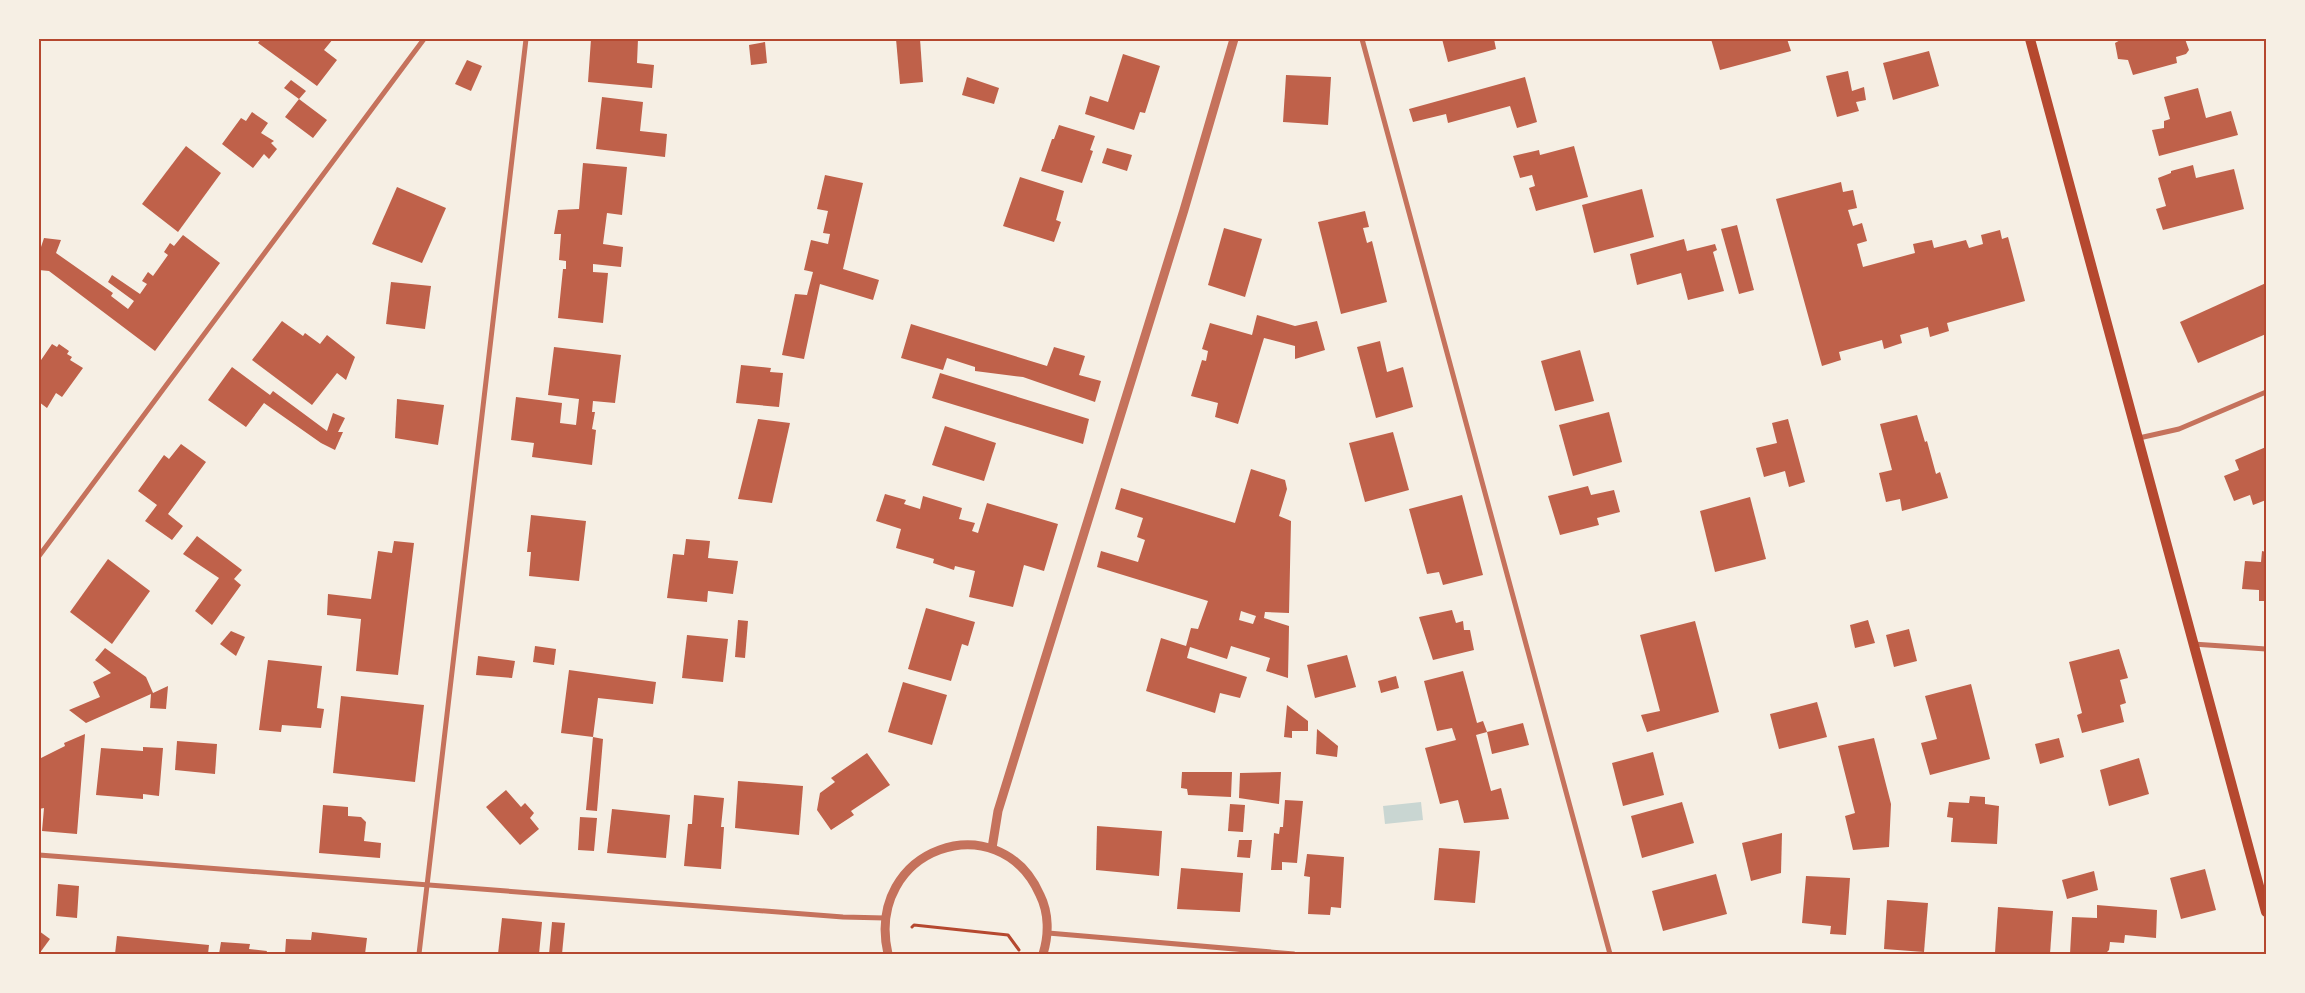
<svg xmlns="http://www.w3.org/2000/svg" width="2305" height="993" viewBox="0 0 2305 993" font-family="'Noto Sans',sans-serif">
	<rect width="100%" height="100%" fill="#f6efe4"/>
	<path fill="#c9d6d2" d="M1421,802L1423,820L1385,824L1383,806Z"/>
	<g fill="#bf614a" fill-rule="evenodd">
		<path d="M261,39H333L324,50L337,60L317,86L258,43Z"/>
		<path d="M591,39H638L637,63L654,65L652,88L588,82Z"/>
		<path d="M896,39H920L923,82L900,84Z"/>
		<path d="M1442,39H1494L1496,49L1448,62Z"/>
		<path d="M1711,39H1787L1791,51L1720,70Z"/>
		<path d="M2122,39H2185L2189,50L2186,54L2176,57L2177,63L2133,75L2128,60L2118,59L2115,43Z"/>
		<path d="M765,42L767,63L751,65L749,45Z"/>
		<path d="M1929,51L1939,86L1893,100L1883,63Z"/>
		<path d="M1123,54L1160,66L1145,113L1140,112L1134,130L1085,114L1090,96L1108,102Z"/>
		<path d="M467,60L482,66L471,91L455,84Z"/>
		<path d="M1848,71L1852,91L1864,87L1866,100L1856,102L1859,111L1837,117L1826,76Z"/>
		<path d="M1286,75L1331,77L1328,125L1283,122Z"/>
		<path d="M967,77L999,88L994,104L962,95Z"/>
		<path d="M1525,77L1537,122L1517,128L1510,106L1448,123L1446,114L1413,122L1409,109Z"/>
		<path d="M291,80L306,91L299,99L327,120L313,138L285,117L299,99L284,88Z"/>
		<path d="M2198,88L2206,118L2231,111L2238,135L2159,156L2152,130L2164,128V121L2170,119L2164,97Z"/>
		<path d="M602,97L643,102L640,131L667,134L665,157L596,149Z"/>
		<path d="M252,112L268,123L261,133L274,141L271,143L277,149L269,159L264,154L253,168L222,144L241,118L246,121Z"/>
		<path d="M1059,125L1095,136L1090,150L1093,151L1082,183L1041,171L1052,139H1054Z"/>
		<path d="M186,146L221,173L178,232L142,204Z"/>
		<path d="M1574,146L1588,197L1536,211L1529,188L1535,186L1532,175L1520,178L1513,156L1539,150L1540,155Z"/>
		<path d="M1107,148L1132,155L1127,171L1102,163Z"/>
		<path d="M583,163L627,167L622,215L607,213L603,244L623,247L621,267L593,264V272L608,273L603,323L558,318L563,269H566V261L559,260L561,234H554L558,210L579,209Z"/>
		<path d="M2193,165L2196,178L2234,169L2244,209L2163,230L2156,209L2166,206L2158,178L2171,173V171Z"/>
		<path d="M825,175L863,183L843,269L879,280L873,300L820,284L804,359L782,355L795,294L807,295L813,272L804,270L811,240L828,244L830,234L823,233L828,211L817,209Z"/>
		<path d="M1020,177L1064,191L1056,220L1061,222L1054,242L1003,226Z"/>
		<path d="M1841,182L1843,192L1853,190L1857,208L1848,210L1853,226L1862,223L1867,241L1857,244L1863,267L1915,253L1913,244L1932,240L1934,248L1966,240L1969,248L1983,244L1981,235L2000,230L2002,239L2008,237L2025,301L1947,323L1949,331L1930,337L1928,327L1900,335L1902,343L1884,349L1882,340L1839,352L1841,360L1822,366L1776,199Z"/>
		<path d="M397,187L446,208L422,263L372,244Z"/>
		<path d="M1642,189L1654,237L1594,253L1582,205Z"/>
		<path d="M1365,211L1369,227L1363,228L1367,243L1372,241L1387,302L1341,314L1318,222Z"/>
		<path d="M1737,225L1754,290L1739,294L1721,229Z"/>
		<path d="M1224,228L1262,239L1245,297L1208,285Z"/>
		<path d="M183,235L220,263L155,351L49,271L39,270V253L44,238L61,240L56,253L113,293L111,296L128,309L134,301L108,282L112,275L140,294L147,284L142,281L148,272L153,276L168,255L164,252L170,243L174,246Z"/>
		<path d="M1684,239L1687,251L1715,244L1717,250L1713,252L1724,291L1688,300L1681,273L1637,285L1630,254Z"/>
		<path d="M391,282L431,286L425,329L386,324Z"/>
		<path d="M2266,283V334L2198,363L2180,322Z"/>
		<path d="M1257,315L1295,326L1317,321L1325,350L1295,359V346L1264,338L1238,424L1215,417L1218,403L1191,396L1202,360L1206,361L1208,351L1202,349L1210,323L1252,335Z"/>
		<path d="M282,321L303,336L305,333L320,344L327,335L355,357L346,380L337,373L312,405L252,360Z"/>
		<path d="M911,324L1047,366L1054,347L1085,356L1079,375L1101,381L1095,402L1023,377L975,371V367L947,358L943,370L901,358Z"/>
		<path d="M1380,341L1387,372L1403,367L1413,407L1376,418L1357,347Z"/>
		<path d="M52,344L57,347L59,344L69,351L67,354L72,357L70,360L83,368L62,397L56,393L47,408L39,402V363Z"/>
		<path d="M554,347L621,355L615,403L593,401L592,412H595L592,429L596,430L592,465L532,457L534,443L511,440L516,397L562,403L560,423L576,425L579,399L548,395Z"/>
		<path d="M1580,350L1594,401L1555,411L1541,361Z"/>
		<path d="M741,365L771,368L770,372L783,373L779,407L736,403Z"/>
		<path d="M232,367L270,395L273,391L327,431L333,413L345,418L338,432H343L335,450L321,443L264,403L246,427L208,400Z"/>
		<path d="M940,373L1089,419L1083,444L932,398Z"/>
		<path d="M397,399L444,405L438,445L395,438Z"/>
		<path d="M1609,412L1622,462L1573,476L1559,425Z"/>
		<path d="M1917,415L1925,442L1927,441L1936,474L1940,472L1948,498L1902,511L1900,499L1886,502L1879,473L1892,470L1880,424Z"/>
		<path d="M758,419L790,423L772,503L738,499Z"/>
		<path d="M1788,419L1805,482L1789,487L1785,471L1764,477L1756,448L1777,443L1772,423Z"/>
		<path d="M945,426L996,443L984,481L932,465Z"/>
		<path d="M1393,432L1409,490L1365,502L1349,443Z"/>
		<path d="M181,444L206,462L168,514L183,526L172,540L145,521L157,505L138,491L164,455L169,459Z"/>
		<path d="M2266,447V500L2253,505L2250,495L2234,501L2224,476L2239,470L2235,460Z"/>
		<path d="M1251,469L1285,480L1287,489L1279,516L1291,521L1289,613L1265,612L1264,618L1289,626L1288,678L1266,671L1270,658L1231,646L1227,659L1190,647L1187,658L1247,677L1240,698L1220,693L1215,713L1146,691L1161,638L1186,646L1191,628L1198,629L1208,601L1097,567L1101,551L1138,562L1145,540L1137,537L1143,518L1115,509L1121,488L1235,523ZM1241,611L1256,616L1253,624L1239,620Z"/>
		<path d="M1588,486L1591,495L1614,490L1620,512L1597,518L1599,525L1560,535L1548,496Z"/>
		<path d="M885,494L906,500L904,504L920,509L923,496L962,508L959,519L975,523L972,531L978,533L987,503L1058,524L1044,571L1024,565L1013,607L969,597L975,571L955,566L954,570L933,563L934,559L896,548L901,529L876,521Z"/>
		<path d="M1462,495L1483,575L1443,585L1439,572L1427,574L1409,509Z"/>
		<path d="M1750,497L1766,559L1715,572L1700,511Z"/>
		<path d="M531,515L586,521L579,581L529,576L531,552H527Z"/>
		<path d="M197,536L242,570L234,579L241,585L212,625L195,611L219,578L183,554Z"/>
		<path d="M686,539L710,541L708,558L738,561L733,594L708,591L707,602L667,598L673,554L684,555Z"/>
		<path d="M394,541L414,543L398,675L356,671L361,619L327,615L328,594L371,599L378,551L392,553Z"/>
		<path d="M2262,551L2266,552V601H2259V590L2242,589L2245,561L2261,562Z"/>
		<path d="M108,559L150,591L112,644L70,612Z"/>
		<path d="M926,608L975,622L968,646L962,644L951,681L908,669Z"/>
		<path d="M1452,610L1456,623L1463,621L1464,630H1470L1474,650L1433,660L1419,617Z"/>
		<path d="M738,620L748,621L745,658L735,657Z"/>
		<path d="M1868,620L1875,643L1855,648L1850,625Z"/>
		<path d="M1695,621L1719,712L1647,732L1641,715L1660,711L1640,635Z"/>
		<path d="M1909,629L1917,661L1894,667L1886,635Z"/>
		<path d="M231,631L245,637L236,656L220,644Z"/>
		<path d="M687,635L728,639L723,682L682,678Z"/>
		<path d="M535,646L556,649L554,665L533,662Z"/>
		<path d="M105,648L146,677L153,693L168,686L166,709L150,708L151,694L86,723L69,710L100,697L93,682L111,673L95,660Z"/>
		<path d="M2119,649L2128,678L2120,680L2126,703L2120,705L2124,722L2082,733L2077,715L2082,713L2069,662Z"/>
		<path d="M1347,655L1356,687L1315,698L1307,665Z"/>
		<path d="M478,656L515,661L512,678L476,675Z"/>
		<path d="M268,660L322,666L317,708L324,709L321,728L282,725L281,732L259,730Z"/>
		<path d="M569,670L656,682L653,704L598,698L593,737L561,733Z"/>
		<path d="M1463,671L1477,723L1483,721L1487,732L1476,735L1491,791L1501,788L1509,819L1464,823L1458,800L1440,804L1425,748L1456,740L1452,728L1437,731L1424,681Z"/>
		<path d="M1396,676L1399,688L1381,693L1378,681Z"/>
		<path d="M903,682L947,695L932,745L888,732Z"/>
		<path d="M1971,684L1990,759L1930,775L1921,743L1937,739L1925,696Z"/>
		<path d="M341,696L424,705L415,782L333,773Z"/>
		<path d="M1817,702L1827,737L1779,749L1770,714Z"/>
		<path d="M1287,705L1308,721V731H1292V738L1284,737Z"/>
		<path d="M1523,723L1529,745L1492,754L1487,732Z"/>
		<path d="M1317,729L1338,746L1337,757L1316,754Z"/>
		<path d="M85,734L77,834L42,831L44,808L39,809V759L65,746L64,743Z"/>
		<path d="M593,737L603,739L597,811L586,810Z"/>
		<path d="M1874,738L1891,804L1889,847L1853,850L1845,816L1855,813L1838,746Z"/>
		<path d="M2059,738L2064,757L2040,764L2035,744Z"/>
		<path d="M177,741L217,744L215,774L175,770Z"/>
		<path d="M143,747L163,748L159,796L143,794V799L96,795L101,748L143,751Z"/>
		<path d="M1653,752L1664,795L1623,806L1612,763Z"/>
		<path d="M867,753L890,785L851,811L854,815L831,830L817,810L820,793L835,782L831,778Z"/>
		<path d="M2139,758L2149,794L2109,806L2100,770Z"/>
		<path d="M1182,772H1232L1231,797L1188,795L1187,789L1181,788Z"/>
		<path d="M1281,772L1279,804L1239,798L1240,773Z"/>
		<path d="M738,781L803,786L799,835L735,828Z"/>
		<path d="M506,790L521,807L525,803L534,813L530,818L539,829L520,845L486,807Z"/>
		<path d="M694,795L724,798L721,827H724L721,869L684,866L688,824H692Z"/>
		<path d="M1970,796L1985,797V804L1999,806L1997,844L1951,842L1953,818L1947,817L1949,802L1969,803Z"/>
		<path d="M1285,800L1303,801L1297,863L1282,862V870H1271L1274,833L1279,834L1280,827H1283Z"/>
		<path d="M1682,802L1694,843L1642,858L1631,816Z"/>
		<path d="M1230,804L1245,805L1243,832L1228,831Z"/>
		<path d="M323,805L348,807V816L361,817L366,822L364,841L381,843L380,858L319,853Z"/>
		<path d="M612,809L670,815L666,858L607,853Z"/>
		<path d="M580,817L597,818L594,851L578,850Z"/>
		<path d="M1097,826L1162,831L1159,876L1096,870Z"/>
		<path d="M1782,833L1781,873L1751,881L1742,843Z"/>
		<path d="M1239,840H1252L1250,858L1237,857Z"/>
		<path d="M1439,848L1480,851L1475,903L1434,900Z"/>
		<path d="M1307,854L1344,857L1341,908L1331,907L1330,915L1308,914L1310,877L1304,876Z"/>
		<path d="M1181,868L1243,873L1240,912L1177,909Z"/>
		<path d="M2205,869L2216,910L2181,919L2170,878Z"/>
		<path d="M2094,871L2098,890L2067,899L2062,880Z"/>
		<path d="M1716,874L1727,914L1663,931L1652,891Z"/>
		<path d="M1806,876L1850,878L1846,935L1830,934L1831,926L1802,923Z"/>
		<path d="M58,884L79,886L77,918L56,916Z"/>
		<path d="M1887,900L1928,903L1924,952L1884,949Z"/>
		<path d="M2097,905L2157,910L2156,938L2125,935L2124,943L2110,942L2109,950L2105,954H2070L2072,917L2097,918Z"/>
		<path d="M1998,907L2053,911L2050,954L1995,953Z"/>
		<path d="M502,918L542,922L539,954H498Z"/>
		<path d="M552,922L565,923L562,954H549Z"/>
		<path d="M39,931L50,939L39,954Z"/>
		<path d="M312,932L367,938L365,954H285L286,939L311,940Z"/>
		<path d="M117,936L209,945L208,954H115Z"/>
		<path d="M221,942L250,944L249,949L267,951L266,954H219Z"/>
	</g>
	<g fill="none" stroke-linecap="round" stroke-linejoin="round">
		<path stroke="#b5482f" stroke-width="3" d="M912,927L914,925L1008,935L1019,950"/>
		<g stroke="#c5725c" stroke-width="5">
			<path d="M1362,39L1610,954"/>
			<path d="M2139,438L2179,429L2266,392"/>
			<path d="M39,556L424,39"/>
			<path d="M2193,644L2266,649"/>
			<path d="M39,855L843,917L885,918"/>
			<path d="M1048,933L1294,954"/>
			<path d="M419,954L526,39"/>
		</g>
		<g stroke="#c5725c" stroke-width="9">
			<path d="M992,848L998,811L1184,210L1234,39"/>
			<path d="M888,954C864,848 999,802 1040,895C1049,913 1049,935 1043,954"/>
		</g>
		<path stroke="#b5482f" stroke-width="10" d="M2030,39L2266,912"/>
	</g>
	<rect width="2305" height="993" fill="none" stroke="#f6efe4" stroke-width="80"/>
	<rect x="40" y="40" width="2225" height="913" fill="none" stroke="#b5482f" stroke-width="2"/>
</svg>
